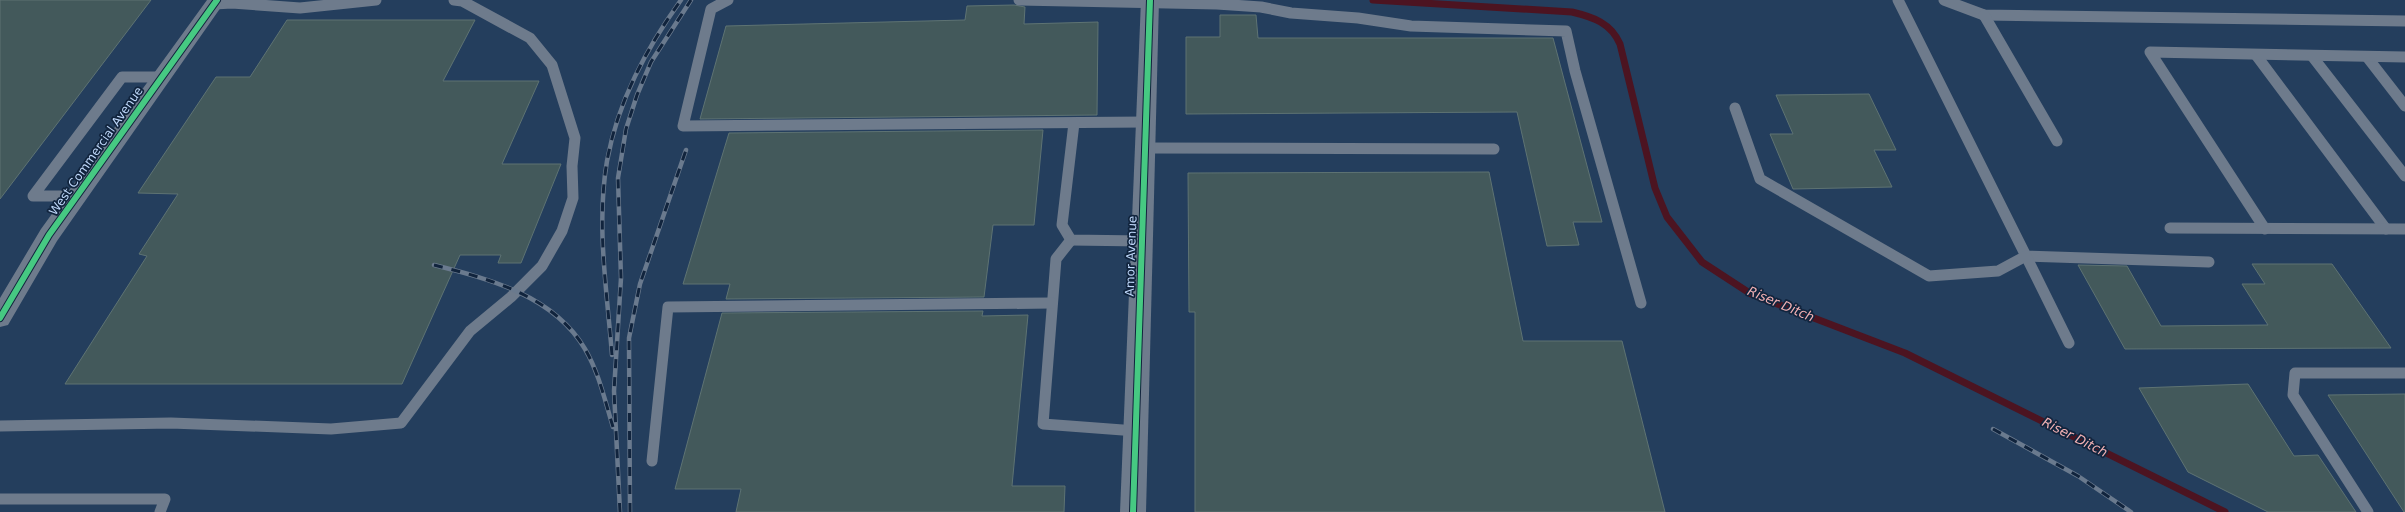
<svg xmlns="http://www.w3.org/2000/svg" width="2405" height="512" viewBox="0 0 2405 512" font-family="'DejaVu Sans',sans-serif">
	<rect width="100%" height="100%" fill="#243e5d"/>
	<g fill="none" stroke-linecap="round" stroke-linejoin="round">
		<path stroke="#4c1421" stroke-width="7" d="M1373 0 1572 12C1593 17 1611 23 1620 44L1655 188 1667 217 1702 262 1751 294 1905 353 2225 512"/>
	</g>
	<g fill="#43595b" stroke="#5e7373">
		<path d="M0 0H151L0 199Z"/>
		<path d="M1014 5 1025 7 1024 24 1098 22 1097 115 700 119 726 26 965 20 967 6Z"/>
		<path d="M1220 15H1256L1258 38H1553L1602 222H1573L1579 245 1547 246 1517 112 1186 114V37H1220Z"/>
		<path d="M287 20H475L443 81H539L502 164H561L521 263H498L501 255H460L402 384H65L147 256 139 254 178 194 138 193 216 77H250Z"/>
		<path d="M1869 94 1896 150H1874L1892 187 1793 189 1770 134H1793L1776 95Z"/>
		<path d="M1043 130 1034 225H993L984 297 726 299 730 284H683L729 133Z"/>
		<path d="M1489 172 1523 341H1622L1665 512H1195V312H1189L1188 173Z"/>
		<path d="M2252 264H2332L2391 348 2125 349 2078 265 2127 266 2161 326 2268 325 2242 284H2265Z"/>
		<path d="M983 311 982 316 1028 315 1012 486H1065L1064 512H736L741 489H675L722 313Z"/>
		<path d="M2248 384 2294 456 2318 455 2356 512H2268L2188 472 2139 388Z"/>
		<path d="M2405 394V512H2404L2328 395Z"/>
	</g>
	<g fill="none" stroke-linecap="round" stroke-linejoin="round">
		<g stroke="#6e7b8c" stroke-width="11">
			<path d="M728 0 711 9 683 126 1146 122"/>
			<path d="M1019 0 1217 4 1261 7 1291 13 1358 18 1411 26 1566 31 1575 71 1641 303"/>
			<path d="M1898 0 2026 256 2209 262"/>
			<path d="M1944 0 1984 15 2405 21"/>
			<path d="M214 4 232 3 300 8 376 0"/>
			<path d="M1984 15 2057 141"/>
			<path d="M2256 55 2386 229"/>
			<path d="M2312 56 2405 176"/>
			<path d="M2367 57 2405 106"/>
			<path d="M1735 108 1760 179 1929 276 1998 271 2026 256 2069 343"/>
			<path d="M1074 123 1062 225 1071 240 1142 241"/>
			<path d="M1145 148 1494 149"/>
			<path d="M77 196H33L122 77H162"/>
			<path d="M2170 228 2405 229"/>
			<path d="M2265 229 2150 52 2405 57"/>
			<path d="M1071 240 1056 259 1043 424 1136 431"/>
			<path d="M0 426 171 423 331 429 401 423 470 331 511 297 542 266 562 231 573 198 572 166 575 138 552 65 530 38 462 1 454 0"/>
			<path d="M652 461 668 307 1052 303"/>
			<path d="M0 499H165L160 512"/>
			<path d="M2368 512 2293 395 2295 373H2405"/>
		</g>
		<g fill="#6e7b8c" fill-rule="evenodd">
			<path d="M207 0H226L57 241 8 325 0 327V298L41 229Z"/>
			<path d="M1141 0H1159L1146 512H1120Z"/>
		</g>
		<g stroke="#6a7a8e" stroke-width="4.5">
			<g id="rail">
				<path d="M434 265C490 279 554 296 585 349 599 373 605 401 613 427"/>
				<path d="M612 355C607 291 596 225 607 161 618 101 646 49 681 0"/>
				<path d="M1993 429 2078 476 2131 512"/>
				<path d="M620 512 614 391 621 278 618 178 626 129 637 95 651 62 691 0"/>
				<path d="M630 512 629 338 640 284 686 150"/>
			</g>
		</g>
		<use href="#rail" stroke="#11243d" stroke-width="3" stroke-dasharray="9" stroke-linecap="butt"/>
		<g stroke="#11243d" stroke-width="8">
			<g id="cycleway">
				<path d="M0 318 49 235 217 0"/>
				<path d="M1133 512 1150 0"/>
			</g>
		</g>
		<use href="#cycleway" stroke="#46c982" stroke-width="6"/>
	</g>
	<g text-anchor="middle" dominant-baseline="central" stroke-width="3.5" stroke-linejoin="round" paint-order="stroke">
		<g font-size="12" fill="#bed7f9" stroke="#11243d">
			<text transform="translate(96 151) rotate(-55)">West Commercial Avenue</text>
			<text transform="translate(1131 256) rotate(-88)">Amor Avenue</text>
		</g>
		<g font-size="13" font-style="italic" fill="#f2b1b4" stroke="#11243d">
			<text transform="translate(1781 304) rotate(23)">Riser Ditch</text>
			<text transform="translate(2075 437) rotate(27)">Riser Ditch</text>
		</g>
	</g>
</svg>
